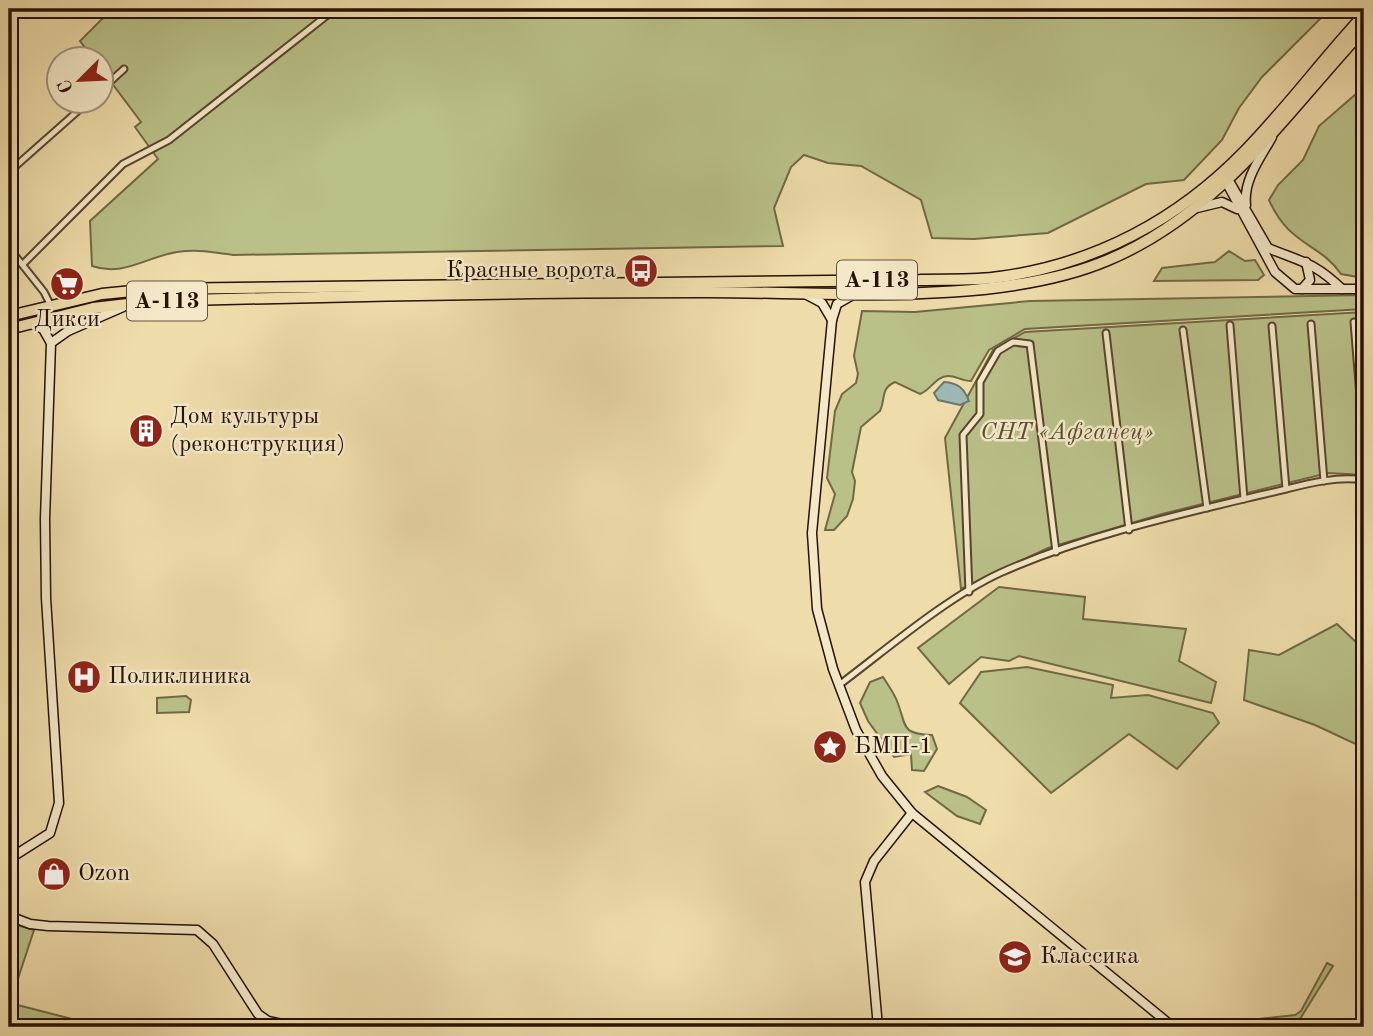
<svg xmlns="http://www.w3.org/2000/svg" width="1373" height="1036" viewBox="0 0 1373 1036" font-family="'Old Standard TT',serif">
	<rect width="100%" height="100%" fill="#eedcaa"/>
	<filter id="stains"><feTurbulence type="fractalNoise" baseFrequency=".00286" numOctaves="4"/><feColorMatrix values="0 0 0 0 .2 0 0 0 0 .09 0 0 0 0 .02 0 0 0 .5 -.17"/></filter>
	<radialGradient id="worn" r=".72"><stop offset=".6" stop-color="#630" stop-opacity="0"/><stop offset="1" stop-color="#630" stop-opacity=".3"/></radialGradient>
	<g fill="#b9c088" stroke="#706944" stroke-width="2">
		<path d="M112 9H1330L1262 77 1239 108 1222 140 1184 180 1146 184 1048 233 974 239 932 238 921 200 861 166 828 163 804 155 791 167 774 208 783 246 233 255C214 252 197 249 177 252 146 257 123 277 92 266L90 221 158 159 135 127 141 122 102 70V60L94 59 80 41Z"/>
		<path d="M1364 87V278L1341 274C1319 242 1290 247 1269 200L1278 185 1303 160 1319 126Z"/>
		<path d="M1229 251 1245 261 1255 260 1264 275 1258 280 1154 281 1162 268 1215 262Z"/>
		<path d="M1364 295V309L1025 329 989 350 971 381C962 381 956 376 948 376 936 376 931 390 920 394L895 382C880 389 886 398 880 411L861 427 852 472 855 481 853 499 847 516 834 530H825L835 494 827 478 835 411 842 394 856 383 858 374 854 356 862 311 915 312 1030 301Z"/>
		<path d="M1364 312V475L1328 473 1162 514 1048 548 961 589 945 438 993 350 1025 332Z"/>
		<path d="M999 587 1085 597 1083 619 1186 629 1179 661 1216 682 1211 703 1019 656 1009 661 981 657 949 684 918 648Z"/>
		<path d="M1337 624 1359 645 1364 642V748L1315 725 1244 700 1249 650 1279 655Z"/>
		<path d="M1027 667 1113 685 1111 698 1148 695 1213 713 1219 723 1177 769 1129 734 1051 793 960 703 981 672Z"/>
		<path d="M883 677C888 685 894 693 897 701 907 726 900 734 932 735L937 749 924 771 912 770 911 754 894 757 868 721 860 703 870 682Z"/>
		<path d="M186 696 191 700 189 712 157 713V698Z"/>
		<path d="M938 786 967 797 986 810 980 824 957 816 925 792Z"/>
		<path d="M14 924 34 930 10 1003 103 1027H9V925Z"/>
		<path d="M1327 963 1333 966 1295 1027H1226L1241 1021 1295 1015 1301 1011Z"/>
	</g>
	<path fill="#9db9b3" stroke="#6d766c" stroke-width="2" d="M944 382C958 383 964 388 969 401L960 405 938 400 934 393Z"/>
	<g fill="none" stroke-linecap="round" stroke-linejoin="round">
		<g stroke="#58442b" stroke-width="9">
			<g id="street">
				<path d="M9 11 10 9"/>
				<path d="M102 89 124 69"/>
				<path d="M9 172 88 102"/>
				<path d="M9 248 44 292 51 306"/>
				<path d="M23 264 123 164 169 140 335 9"/>
				<path d="M1354 322 1364 446"/>
				<path d="M1311 324 1324 481"/>
				<path d="M1230 325 1244 499"/>
				<path d="M1272 326 1286 489"/>
				<path d="M1183 330 1207 508"/>
				<path d="M1106 333 1129 530"/>
				<path d="M969 592 963 435 980 414V382L998 351 1013 342 1030 344 1056 552"/>
				<path d="M839 685C887 649 946 598 1000 573 1083 536 1177 515 1265 494 1297 487 1331 475 1364 480"/>
				<path d="M1153 1027 1162 1018"/>
			</g>
		</g>
		<g stroke="#261201" stroke-width="11">
			<g id="secondary">
				<path d="M1225 174 1268 248C1302 262 1314 262 1342 289"/>
				<path d="M1224 178 1275 272 1295 289H1364"/>
				<path d="M1246 205C1243 180 1261 157 1272 137"/>
				<path d="M1197 208 1222 202 1237 209"/>
				<path d="M1302 289 1310 280 1306 262"/>
				<path d="M805 294 822 303 832 320"/>
				<path d="M851 296 837 304 832 320 812 533 817 609 833 669 856 730 882 776 912 813 1173 1027"/>
				<path d="M51 343 68 331 123 307"/>
				<path d="M9 859 50 833 59 803 46 598 45 519 51 343 43 329 31 324"/>
				<path d="M9 916 30 924 48 926 197 930 213 944 258 1014 268 1021 297 1027"/>
				<path d="M878 1027 865 882 874 861 912 813"/>
			</g>
		</g>
		<g stroke="#261201" stroke-width="13">
			<g id="highway">
				<path d="M9 316 102 294 153 289 920 280C946 279 974 281 1000 277 1095 264 1178 220 1245 151 1287 108 1323 59 1364 15"/>
				<path d="M9 329 93 308 154 301C335 296 517 292 699 292 821 291 995 308 1108 260 1220 213 1285 114 1364 29"/>
			</g>
		</g>
		<use href="#street" stroke="#f4e8c8" stroke-width="5"/>
		<use href="#secondary" stroke="#f4e8c8" stroke-width="8"/>
		<use href="#highway" stroke="#eedcaa" stroke-width="10"/>
	</g>
	<defs>
		<g id="bus-disc" transform="scale(1.75)"><circle r="9.5" fill="#8f2418" stroke="#f4e8c8"/><path d="M-5-6H5V4H4V6H2V4H-2V6H-4V4H-5ZM-3.5-4V0h7V-4ZM-3.5 1.2v1.5H-2V1.2ZM2 1.2v1.5H3.5V1.2Z" fill="#fff"/></g>
		<g id="supermarket-disc" transform="scale(1.75)"><circle r="9.5" fill="#8f2418" stroke="#f4e8c8"/><path d="M-6-5.5h2.5l.6 2H6L4.5 2H-2.5L-4.4-4H-6ZM-1.5 3.2a1.3 1.3 0 1 0 .1 0ZM3 3.2a1.3 1.3 0 1 0 .1 0Z" fill="#fff"/></g>
		<g id="building-disc" transform="scale(1.75)"><circle r="9.5" fill="#8f2418" stroke="#f4e8c8"/><path d="M-4-6H4V6H1V3H-1V6H-4ZM-2.5-4.3h1.7v1.8h-1.7ZM.8-4.3h1.7v1.8H.8ZM-2.5-1h1.7V.8h-1.7ZM.8-1h1.7V.8H.8Z" fill="#fff"/></g>
		<g id="hospital-disc" transform="scale(1.75)"><circle r="9.5" fill="#8f2418" stroke="#f4e8c8"/><path d="M-5-5h3v3.5h4V-5h3V5h-3V1.5h-4V5h-3Z" fill="#fff"/></g>
		<g id="sight-disc" transform="scale(1.75)"><circle r="9.5" fill="#8f2418" stroke="#f4e8c8"/><path d="M0-6L1.8-2.2L6-1.7L2.9 1.2L3.7 5.4L0 3.3L-3.7 5.4L-2.9 1.2L-6-1.7L-1.8-2.2Z" fill="#fff"/></g>
		<g id="shop-disc" transform="scale(1.75)"><circle r="9.5" fill="#8f2418" stroke="#f4e8c8"/><path d="M-5-2.5h2.3a2.7 3.5 0 0 1 5.4 0H5L5.5 6h-11ZM-1.5-2.5h3a1.5 2.3 0 0 0-3 0Z" fill="#fff"/></g>
		<g id="school-disc" transform="scale(1.75)"><circle r="9.5" fill="#8f2418" stroke="#f4e8c8"/><path d="M0-5L7-2L0 1L-7-2ZM-4 1L0 2.5L4 1V4Q0 6-4 4Z" fill="#fff"/></g>
	</defs>
	<g fill-rule="evenodd">
		<use href="#bus-disc" x="641" y="271"/>
		<use href="#supermarket-disc" x="67" y="284"/>
		<use href="#building-disc" x="146" y="431"/>
		<use href="#hospital-disc" x="84" y="677"/>
		<use href="#sight-disc" x="830" y="747"/>
		<use href="#shop-disc" x="54" y="874"/>
		<use href="#school-disc" x="1015" y="957"/>
	</g>
	<g text-anchor="middle" dominant-baseline="central" stroke-width="5" stroke-linejoin="round" paint-order="stroke">
		<g fill="#f4e8c8" stroke="#64523d" stroke-width="2">
			<rect x="837" y="260.5" width="80" height="39" rx="5"/>
			<rect x="127" y="281.5" width="80" height="39" rx="5"/>
		</g>
		<g font-size="23" font-weight="bold" fill="#261201">
			<text x="877" y="280">А-113</text>
			<text x="167" y="301">А-113</text>
		</g>
		<g font-size="24" fill="#261201" stroke="#f4e8c8" text-anchor="start">
			<text x="616" y="271" text-anchor="end">Красные ворота</text>
			<text x="67" y="320" text-anchor="middle">Дикси</text>
			<text x="170" y="417">Дом культуры<tspan x="170" dy="28">(реконструкция)</tspan></text>
			<text x="108" y="677">Поликлиника</text>
			<text x="854" y="747">БМП-1</text>
			<text x="78" y="874">Ozon</text>
			<text x="1040" y="957">Классика</text>
		</g>
		<g font-size="24" font-style="italic" fill="#594f30" stroke="#f4e8c8">
			<text x="1067" y="433">СНТ «Афганец»</text>
		</g>
	</g>
	<rect width="1373" height="1036" fill="none" stroke="#eedcaa" stroke-width="35"/>
	<rect x="10" y="10" width="1352" height="1015" fill="none" stroke="#261201" stroke-width="3.5"/>
	<rect x="18" y="18" width="1338" height="1001" fill="none" stroke="#261201" stroke-width="2"/>
	<g transform="translate(80 80) rotate(246)"><circle r="33" fill="#f4e8c8" stroke="#a29278" stroke-width="2"/>
	<path d="M0-5L12 26L0 18L-12 26Z" fill="#8f2418"/>
	<text y="-10" font-size="19" font-weight="bold" text-anchor="middle" fill="#261201">С</text>
	</g>
	<rect width="100%" height="100%" filter="url(#stains)"/>
	<rect width="100%" height="100%" fill="url(#worn)"/>
</svg>
